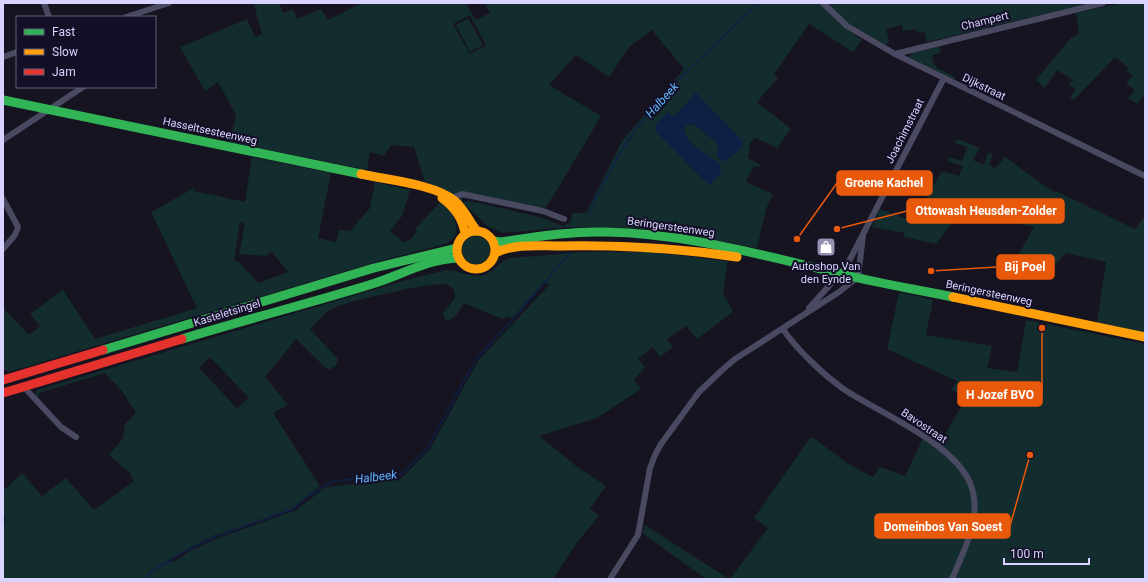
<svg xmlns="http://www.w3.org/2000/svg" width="1148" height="582" viewBox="0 0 1148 582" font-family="Roboto,sans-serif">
	<rect width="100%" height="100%" fill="#161421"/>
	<g fill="#132c2d" fill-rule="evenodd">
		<path d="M259 3H279L283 13 293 9 297 19 321 9 328 20 362 3H466L476 20 490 13 485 3H1093L927 42 925 32 917 33 916 29 903 31 902 25 886 29 889 41 885 47 858 29 854 35 862 40 853 52 809 24 774 74 778 78 757 102 791 129 777 148 756 138 750 143 748 158 763 166 753 167 746 182 773 194 766 209 757 248 669 231 628 228 570 227 502 233 486 225 462 202 444 189 425 182 414 147 391 145 384 156 370 152 367 170 230 142 236 115 218 82 205 91 180 47 247 19 255 37 262 34 254 5ZM470 15 486 45 470 54 453 24ZM652 30 684 69 622 141 586 213H573L570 223 563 226 539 217 471 201 462 202 463 195 545 208 557 190 601 116 549 85 576 55 609 77 630 46ZM696 93 718 116 732 157 721 161 716 155 719 148 714 140 693 124 685 125 684 131 688 139 707 157 711 184 710 185 687 163 669 113 674 117Z"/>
		<path d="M1122 3H1145V93L1137 104 1128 98 1135 90 1126 83 1133 76 1126 71 1129 68 1115 57 1074 100 1070 97 1076 89 1069 85 1073 80 1057 70 1045 88 1036 80 1071 38 1079 34 1076 13Z"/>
		<path d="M468 18 483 45 470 52 456 25Z"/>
		<path d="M939 46 941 52 933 55 932 60 937 68 955 77 954 80 908 57 913 53Z"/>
		<path d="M957 139 980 148 973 160 984 165 988 152 993 155 989 164 995 168 1005 157 1055 193 1056 191 1135 229 1145 216V333L1097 323 1106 262 1066 253 1044 277 1032 270 1028 274 1024 263 1017 257 1034 227 960 213 936 244 904 237V233L872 227 880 209 907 219 920 209 942 171 959 176 963 166 948 161 949 157 962 161 967 147 955 143Z"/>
		<path d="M252 157 331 173 318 238 336 242 339 230 350 231 370 208 375 182 410 190 402 216 390 231 403 242 410 240 417 231 415 229 441 201C453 213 467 234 445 244L373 263 9 372 3 369V308L29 335 40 326 30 314 63 290 95 339 197 308 151 212 194 188V191L245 202ZM240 222 245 224 239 254 266 256 272 252 288 272 258 283 239 262 234 261Z"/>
		<circle cx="476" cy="250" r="14"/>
		<path d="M586 252H651L728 261 723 293 733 312 697 339 686 326 667 339 673 347 660 357 653 347 638 359 645 367 634 380 641 389 597 418 539 436 576 466 606 486 590 508 599 516 576 544 553 579H3V523L7 520 3 516V491L22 473 42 496 66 478 94 510 134 481 130 473 109 455 123 438 125 424 136 413 122 391 105 373 39 393 38 398 42 402 40 403 34 396 37 390 406 280 447 270C460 270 471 279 484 275 495 272 498 262 510 258ZM544 283 550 284 478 361 430 449 401 479 326 487 296 510 216 539 188 552 177 560 167 563 181 552 215 535 292 509 320 486 273 413 288 405 265 377 296 339 328 370 336 366 338 359 310 329C317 323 323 314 330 310 341 302 439 280 449 285 454 288 455 293 455 298L443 313 445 319 450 320 457 314 464 303 502 319 510 316 512 318ZM210 357 249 398 237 408 199 368Z"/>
		<path d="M899 292 933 300 926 335 992 346 987 368 1017 372 1026 320 1145 344V579H730L768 528 754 518 810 438 815 439 847 463 873 477 880 467 905 476 923 438 936 447 940 443 962 405 958 393 951 390 957 381 887 349Z"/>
		<path d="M645 525 729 579H706L642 533Z"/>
	</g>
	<path fill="#0d2144" d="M696 93 743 141C742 152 731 156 723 162L716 155 719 148 714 140 693 124 685 125 684 131C693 150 705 152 720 164L721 173 710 185 655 131C655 123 662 118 668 112L674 117Z"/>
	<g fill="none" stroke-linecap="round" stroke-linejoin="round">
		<g stroke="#0d2144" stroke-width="1.5">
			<path d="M588 214C605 179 623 143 649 113 682 73 722 38 759 3"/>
			<path d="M144 579 152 571 185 551 217 536 293 509 307 497 331 482 365 477 396 476 403 473 427 449 476 359 514 318 570 253"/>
		</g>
		<g stroke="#4a4962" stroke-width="6">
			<path d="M44 3 49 17"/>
			<path d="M823 3 847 26 895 54 1145 176"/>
			<path d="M126 17 169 3"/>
			<path d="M895 54 1103 3"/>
			<path d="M3 57 17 52"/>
			<path d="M3 140 83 87"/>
			<path d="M452 198 462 194 543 211 564 219"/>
			<path d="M3 199 18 227 15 235 3 249"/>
			<path d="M809 308 846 267 944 78"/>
			<path d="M783 329C795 348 826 377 845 390 881 414 963 446 973 492 980 520 963 553 952 579"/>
			<path d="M23 386 61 427 76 437"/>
			<path d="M610 579 638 535 650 468 655 455 661 444 699 392 721 371 735 359 839 292 858 277 863 236"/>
		</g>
		<g stroke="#30b455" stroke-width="9">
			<path d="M3 100 361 174"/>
			<path d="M493 241 500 242C535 237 569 231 605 232 684 233 761 255 838 273 876 283 915 289 953 297"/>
			<path d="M182 339C244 320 307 304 369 285 400 276 426 259 459 258"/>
			<path d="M103 350 374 268 457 248"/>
		</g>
		<g stroke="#ff9f0a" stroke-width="9">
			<path d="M361 174C387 180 435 184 455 201 465 210 469 221 477 231"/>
			<path d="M442 198C454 207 463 218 465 234"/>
			<circle cx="476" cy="250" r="19"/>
			<path d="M495 253C516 243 538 246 561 246 620 245 678 248 737 257"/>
			<path d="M953 297 1145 337"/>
		</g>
		<g stroke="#e5322d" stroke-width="9">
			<path d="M3 380 103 350"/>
			<path d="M3 393 182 339"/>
		</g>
	</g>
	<defs>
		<g id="shop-square" transform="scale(1)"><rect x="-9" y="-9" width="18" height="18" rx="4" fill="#9591b1" stroke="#130f26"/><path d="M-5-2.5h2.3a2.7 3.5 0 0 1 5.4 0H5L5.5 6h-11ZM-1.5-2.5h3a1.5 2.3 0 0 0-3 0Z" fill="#fff"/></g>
	</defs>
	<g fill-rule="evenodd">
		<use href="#shop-square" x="826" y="247"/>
	</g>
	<g text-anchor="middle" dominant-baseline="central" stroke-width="4" stroke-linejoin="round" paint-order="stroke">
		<g font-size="11" fill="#d9d4ff" stroke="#130f26">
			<text transform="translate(985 21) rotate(-14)">Champert</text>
			<text transform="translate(984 87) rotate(26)">Dijkstraat</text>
			<text transform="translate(210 131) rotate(12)">Hasseltsesteenweg</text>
			<text transform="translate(905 131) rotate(-63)">Joachimstraat</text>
			<text transform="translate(671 227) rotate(8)">Beringersteenweg</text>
			<text transform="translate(989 293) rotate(12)">Beringersteenweg</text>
			<text transform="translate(227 313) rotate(-17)">Kasteletsingel</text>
			<text transform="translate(924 426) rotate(34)">Bavostraat</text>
		</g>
		<g font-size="11" fill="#d9d4ff" stroke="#130f26">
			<text x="826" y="266">Autoshop Van<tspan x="826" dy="13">den Eynde</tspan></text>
		</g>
		<g font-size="12" font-style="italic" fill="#62b6ff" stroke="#130f26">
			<text transform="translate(662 100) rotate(-48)">Halbeek</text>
			<text transform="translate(376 477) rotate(-7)">Halbeek</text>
		</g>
	</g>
	<path fill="none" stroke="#e8590c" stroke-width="1.5" d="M797 239L837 183M837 229L907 211M931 271L997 267M1042 328L1042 394M1030 455L1010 526"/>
	<g fill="#e8590c" stroke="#130f26" stroke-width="1.5">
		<circle cx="797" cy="239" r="4"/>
		<circle cx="837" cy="229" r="4"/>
		<circle cx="931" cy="271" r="4"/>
		<circle cx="1042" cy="328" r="4"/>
		<circle cx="1030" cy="455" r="4"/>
	</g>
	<g fill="#e8590c" stroke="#e8590c" stroke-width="1.5">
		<rect x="837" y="171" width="95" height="24" rx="4"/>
		<rect x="907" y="199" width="157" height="24" rx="4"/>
		<rect x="997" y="255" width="57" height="24" rx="4"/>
		<rect x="958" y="382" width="84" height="24" rx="4"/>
		<rect x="875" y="514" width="135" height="24" rx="4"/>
	</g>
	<g font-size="12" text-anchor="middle" font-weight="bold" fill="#fff">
		<text x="884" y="187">Groene Kachel</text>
		<text x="986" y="215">Ottowash Heusden-Zolder</text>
		<text x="1025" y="271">Bij Poel</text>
		<text x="1000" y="399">H Jozef BVO</text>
		<text x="943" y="531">Domeinbos Van Soest</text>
	</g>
	<rect width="1148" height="582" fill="none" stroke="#d9d4ff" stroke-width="8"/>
	<rect x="16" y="16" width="140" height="72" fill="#130f26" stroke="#625e7d"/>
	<rect x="24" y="29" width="20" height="6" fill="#30b455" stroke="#625e7d"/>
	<text x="52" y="36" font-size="12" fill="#d9d4ff">Fast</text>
	<rect x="24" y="49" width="20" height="6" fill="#ff9f0a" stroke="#625e7d"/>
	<text x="52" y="56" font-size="12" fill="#d9d4ff">Slow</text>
	<rect x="24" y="69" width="20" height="6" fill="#e5322d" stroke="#625e7d"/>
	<text x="52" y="76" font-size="12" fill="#d9d4ff">Jam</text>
	<path d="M1004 558v6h85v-6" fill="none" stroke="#d9d4ff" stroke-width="2"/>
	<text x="1010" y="558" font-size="12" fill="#d9d4ff" stroke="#130f26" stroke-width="3" paint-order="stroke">100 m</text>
</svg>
